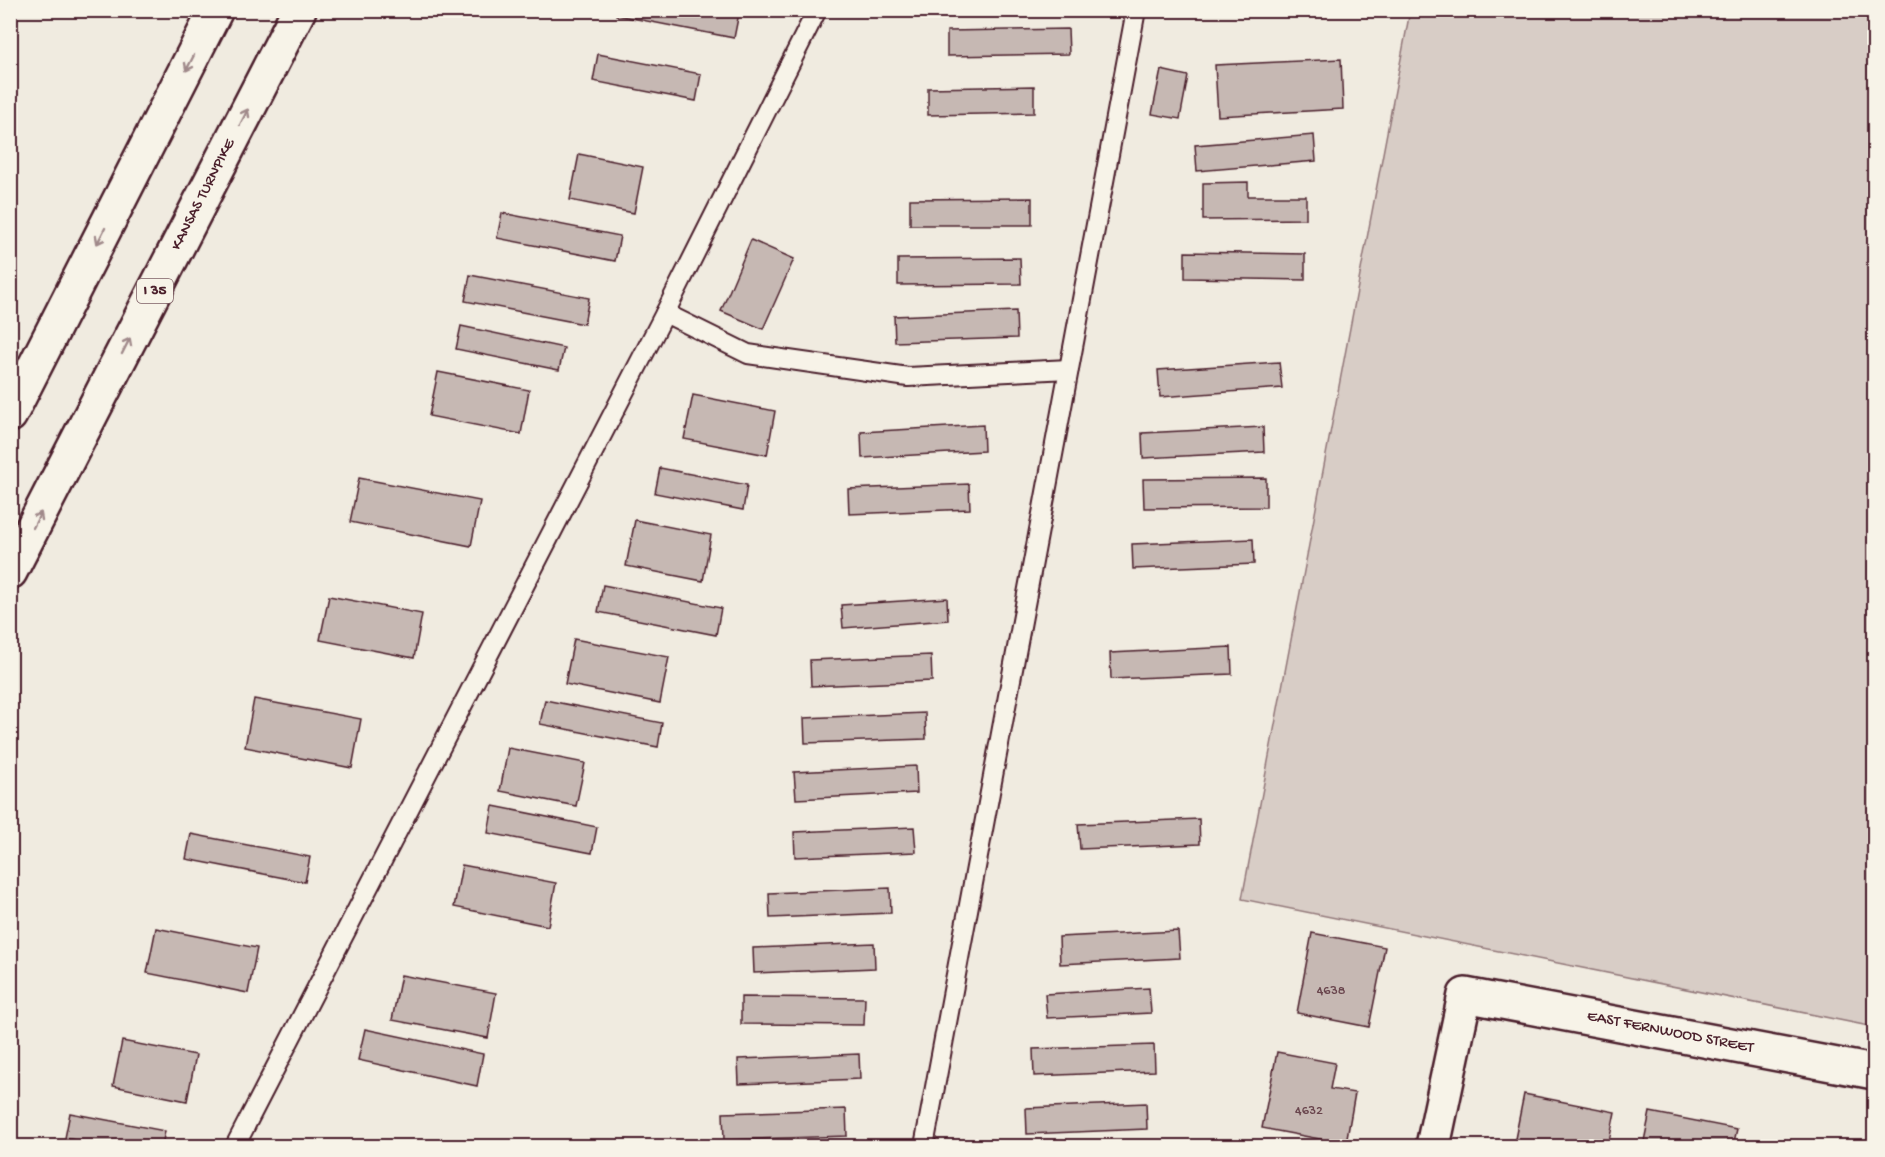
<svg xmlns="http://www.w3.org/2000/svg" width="1885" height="1157" viewBox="0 0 1885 1157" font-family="'Gochi Hand',sans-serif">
	<rect width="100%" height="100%" fill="#f0ebe0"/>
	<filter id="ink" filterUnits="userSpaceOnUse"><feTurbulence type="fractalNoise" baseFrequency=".0167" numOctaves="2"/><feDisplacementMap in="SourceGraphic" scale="12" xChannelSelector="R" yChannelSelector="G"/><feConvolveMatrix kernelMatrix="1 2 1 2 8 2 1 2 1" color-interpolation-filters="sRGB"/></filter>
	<g filter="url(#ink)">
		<path fill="#d8cdc6" stroke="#917678" stroke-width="1.5" d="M1410 11H1874V1027L1242 899Z"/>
		<g fill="#c6b8b3" stroke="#4a1f2b" stroke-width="1.5">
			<path d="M617 10H727L739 13 734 38 616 15Z"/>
			<path d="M1011 10H1055V12L1010 15Z"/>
			<path d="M1068 29 1069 54 947 56V31Z"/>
			<path d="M598 54 701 74 696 101 593 81Z"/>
			<path d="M1341 59 1343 109 1218 116 1215 65Z"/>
			<path d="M1161 70 1188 76 1180 119 1152 114Z"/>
			<path d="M1034 86V113L928 115V88Z"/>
			<path d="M1314 135 1316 161 1197 171 1195 145Z"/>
			<path d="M579 154 643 167 634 213 570 200Z"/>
			<path d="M1248 182V196H1306V219L1203 220V183Z"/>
			<path d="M1032 198V225H910V199Z"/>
			<path d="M502 213 620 236 615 261 497 238Z"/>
			<path d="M751 240 794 259 763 329 721 311Z"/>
			<path d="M1185 252 1305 254V280L1185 278Z"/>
			<path d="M1020 258 1021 284 898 285V259Z"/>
			<path d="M470 275 589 298 584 324 465 301Z"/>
			<path d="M1016 311 1017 338 895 342 894 316Z"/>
			<path d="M461 326 564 348 559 370 456 349Z"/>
			<path d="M1279 362 1282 388 1160 397 1158 370Z"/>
			<path d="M438 372 529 390 521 434 429 416Z"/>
			<path d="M693 395 775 411 767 455 684 439Z"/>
			<path d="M983 425 984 451 862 458 861 432Z"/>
			<path d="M1263 427 1264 452 1143 458 1142 433Z"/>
			<path d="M660 468 747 485 743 510 655 493Z"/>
			<path d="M359 478 480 501 471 546 350 522Z"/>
			<path d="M1266 478V507L1144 508 1143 479Z"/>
			<path d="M969 484 970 509 849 514 848 489Z"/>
			<path d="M635 520 711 535 703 581 626 566Z"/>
			<path d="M1253 539 1254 564 1133 569 1132 544Z"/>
			<path d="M603 585 721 608 716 635 598 612Z"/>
			<path d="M329 596 422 614 414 658 320 640Z"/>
			<path d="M947 598 948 620 843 628 841 605Z"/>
			<path d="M574 639 669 657 660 703 565 684Z"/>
			<path d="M1231 647 1232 674 1111 679 1110 653Z"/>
			<path d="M931 655 932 681 811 686 810 660Z"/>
			<path d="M254 699 361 719 352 768 245 747Z"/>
			<path d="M545 700 662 723 658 747 540 724Z"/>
			<path d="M925 713 926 739 805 743 804 718Z"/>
			<path d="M508 748 585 763 576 806 500 791Z"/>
			<path d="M916 766 917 793 796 799 794 772Z"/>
			<path d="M493 806 597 827 592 853 488 833Z"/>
			<path d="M1199 819 1200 844 1080 849 1078 824Z"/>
			<path d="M914 827 916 852 795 857 794 832Z"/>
			<path d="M191 834 310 857 305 882 186 859Z"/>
			<path d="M462 865 556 883 548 926 454 907Z"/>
			<path d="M890 888 891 913 770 918 769 893Z"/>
			<path d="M156 928 257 948 248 993 147 973Z"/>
			<path d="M1178 931 1180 958 1060 964 1059 937Z"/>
			<path d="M1312 933 1385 947 1369 1027 1297 1013Z"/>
			<path d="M874 943 875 968 754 973 753 948Z"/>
			<path d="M401 975 496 993 488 1038 392 1020Z"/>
			<path d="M1149 988 1151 1013 1047 1018 1045 994Z"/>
			<path d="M741 997 865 998 864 1025 741 1024Z"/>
			<path d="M365 1029 483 1054 477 1086 358 1060Z"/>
			<path d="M122 1041 196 1055 187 1101 113 1086Z"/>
			<path d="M1154 1045 1155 1071 1034 1076 1033 1049Z"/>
			<path d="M1277 1052 1335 1063 1330 1089 1355 1093 1346 1144 1262 1128Z"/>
			<path d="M859 1054 860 1079 739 1084 738 1059Z"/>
			<path d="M1524 1094 1615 1112 1608 1146H1527L1514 1144Z"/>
			<path d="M1146 1103 1147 1129 1027 1134 1026 1108Z"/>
			<path d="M846 1109 847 1136 724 1140 723 1113Z"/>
			<path d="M1650 1112 1737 1129 1733 1146H1643Z"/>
			<path d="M70 1113 165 1131 162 1146H106L65 1138Z"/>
		</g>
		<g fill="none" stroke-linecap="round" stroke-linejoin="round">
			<g stroke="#4a1f2b" stroke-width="22">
				<g id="service">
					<path d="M665 313 748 354 908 377 1069 369"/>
					<path d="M235 1146 665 313 817 10"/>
					<path d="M924 1146 1136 10"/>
				</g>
			</g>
			<g stroke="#4a1f2b" stroke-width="38">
				<path id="minor" d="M1433 1146 1465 995 1874 1072"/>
			</g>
			<g stroke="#4a1f2b" stroke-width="38">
				<g id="motorway">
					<path d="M10 415 216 10"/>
					<path d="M10 572 299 10"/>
				</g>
			</g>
			<use href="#service" stroke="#f7f3e8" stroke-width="18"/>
			<use href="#minor" stroke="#f7f3e8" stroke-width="33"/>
			<use href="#motorway" stroke="#f7f3e8" stroke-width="33"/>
		</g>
		<defs><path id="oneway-shaft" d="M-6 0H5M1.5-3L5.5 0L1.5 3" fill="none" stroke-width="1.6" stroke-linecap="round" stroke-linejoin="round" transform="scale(1.5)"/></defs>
		<g stroke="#a0898a">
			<use href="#oneway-shaft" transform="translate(190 63) rotate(117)"/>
			<use href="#oneway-shaft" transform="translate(244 117) rotate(-63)"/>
			<use href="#oneway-shaft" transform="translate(101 236) rotate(117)"/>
			<use href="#oneway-shaft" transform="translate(126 346) rotate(-63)"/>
			<use href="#oneway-shaft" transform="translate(37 520) rotate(-63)"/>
		</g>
	</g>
	<g text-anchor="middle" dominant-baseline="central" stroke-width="4.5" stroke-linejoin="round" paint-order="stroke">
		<g font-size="14" fill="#69454d">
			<text x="1331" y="991">4638</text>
			<text x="1309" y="1111">4632</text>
		</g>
		<rect fill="#f7f3e8" stroke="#7e5f64" stroke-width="1.5" x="137" y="279" width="36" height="24" rx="4.5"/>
		<g font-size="15" font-weight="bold" fill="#4a1f2b">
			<text x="155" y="291">I 35</text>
		</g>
		<g font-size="16" fill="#4a1f2b" stroke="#f7f3e8">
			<text transform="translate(204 195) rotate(-63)">KANSAS TURNPIKE</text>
			<text transform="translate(1670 1033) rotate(11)">EAST FERNWOOD STREET</text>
		</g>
	</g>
	<rect width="1885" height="1157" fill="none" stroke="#f7f3e8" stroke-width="36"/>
	<rect x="18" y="18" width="1849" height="1121" fill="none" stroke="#4a1f2b" stroke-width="2" filter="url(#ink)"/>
</svg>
